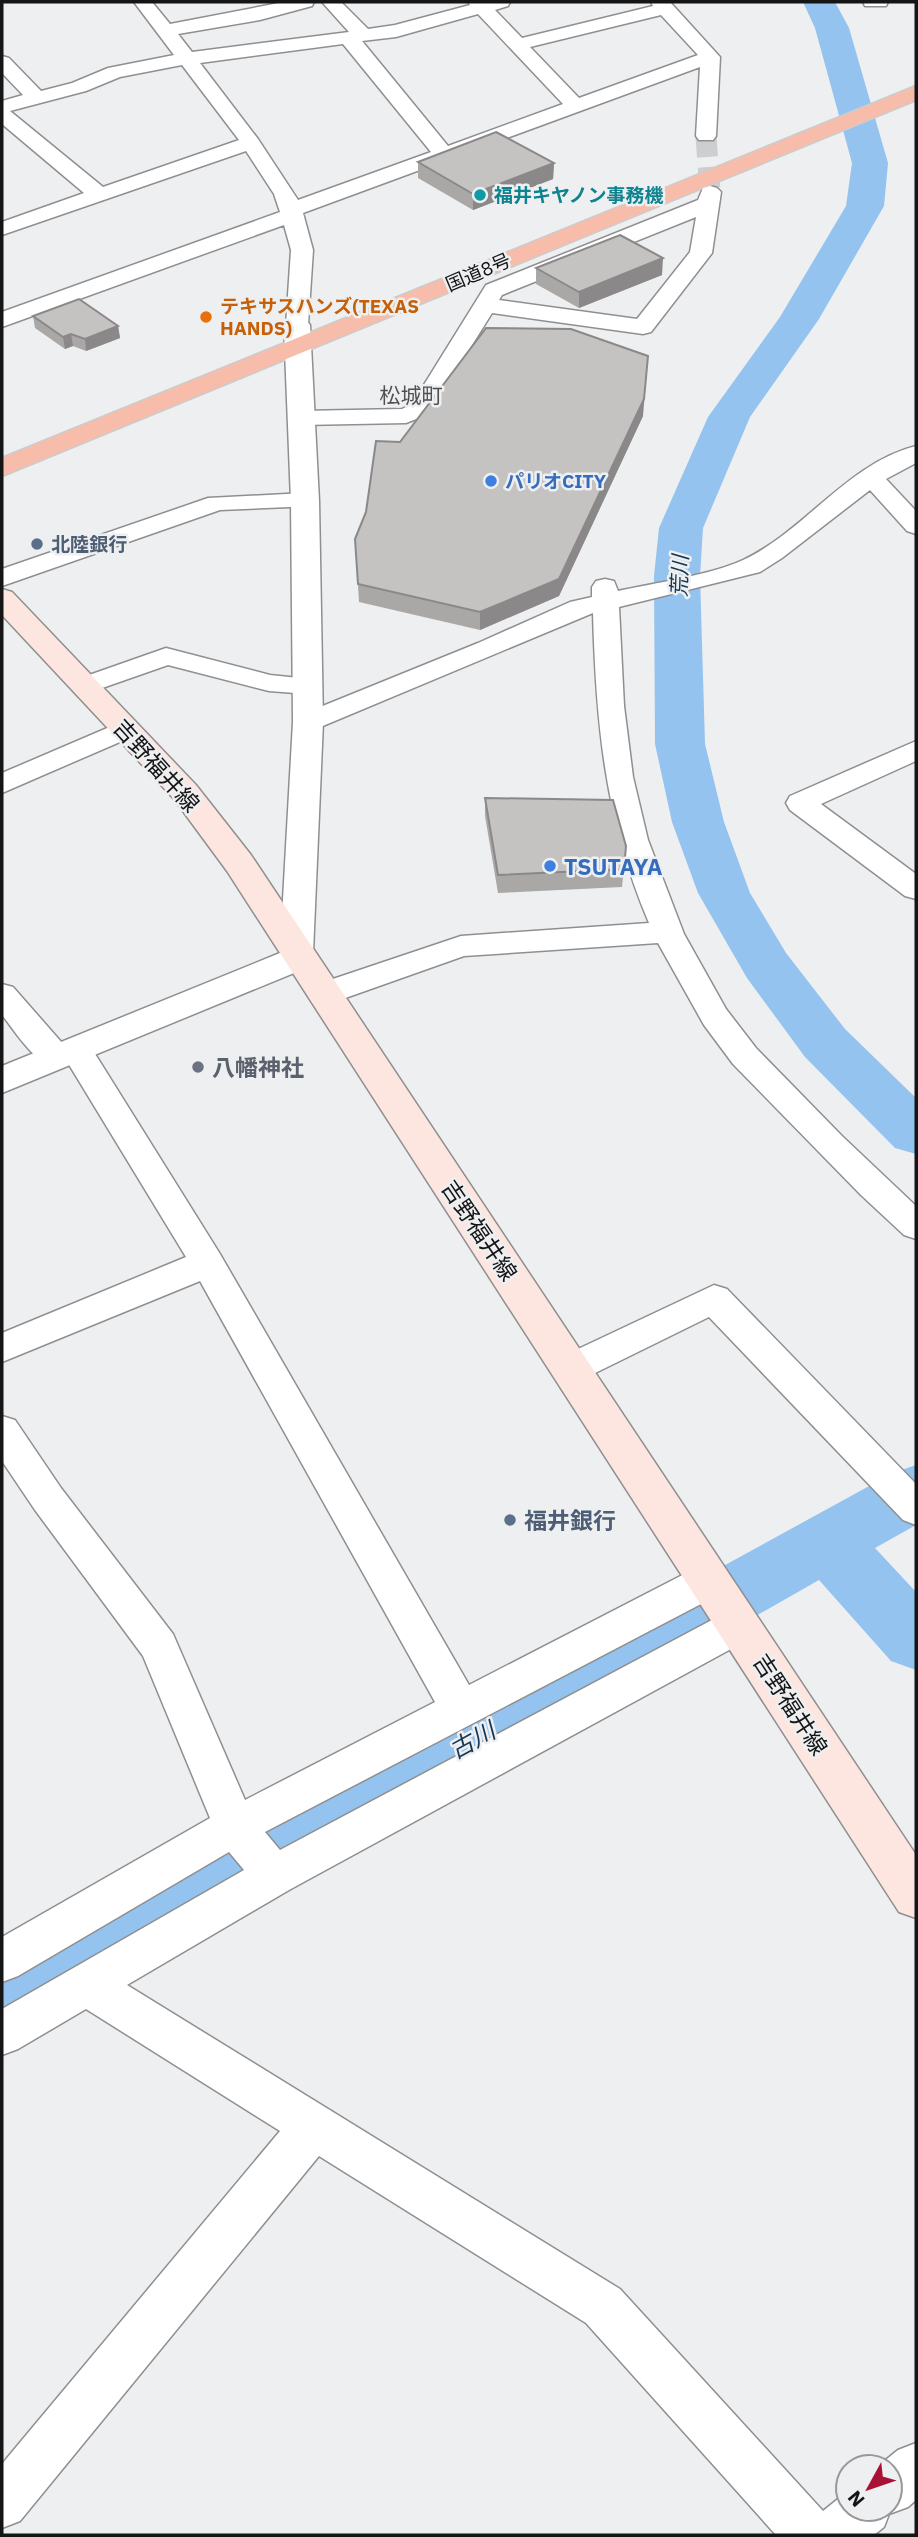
<svg xmlns="http://www.w3.org/2000/svg" width="918" height="2537" viewBox="0 0 918 2537" font-family="'IBM Plex Sans','Noto Sans JP',sans-serif">
	<rect width="100%" height="100%" fill="#eeeff1"/>
	<g fill="none" stroke-linecap="round" stroke-linejoin="round">
		<g fill="#93c3ee" fill-rule="evenodd">
			<path d="M803 2H835L849 28 888 163 884 206 819 319 750 417 703 528 700 576 705 744 724 822 750 893 786 953 845 1029 916 1098V1154L895 1148 805 1057 747 978 698 893 672 822 655 744 654 576 659 528 708 417 780 317 846 206 852 163 815 28Z"/>
			<path d="M916 1465V1525L875 1548 916 1592V1670L891 1661 819 1580 30 2030 2 2041V1961L893 1473Z"/>
		</g>
		<path stroke="#cdced0" stroke-width="21" stroke-dasharray="21 10" stroke-linecap="butt" d="M706 136 710 192"/>
		<g stroke="#8f8f91" stroke-width="3">
			<g id="minor">
				<path d="M134 2H152L170 24 284 2H314L312 6 260 20 178 34 192 52 349 32 322 2H341L368 29 395 25 470 5 468 2H510L508 6 495 10 522 38 653 6 651 2H670L720 57 716 136 713 140H699L696 136 700 67 303 213 313 250 308 325 305 330H289L286 325 291 250 284 225 2 327V312L280 212 274 194 246 151 2 235V222L84 193 2 124V101L23 95 2 73V56L9 58 41 91 72 83 108 68 174 55ZM478 14 563 104 448 146 362 41 396 37ZM661 15 698 55 579 98 530 47ZM343 44 431 152 298 200 258 139 200 63ZM182 65 239 140 103 187 10 111 86 91 120 77Z"/>
				<path d="M863 2H888L886 6H865Z"/>
				<path d="M710 186 717 188 721 192 712 253 651 332 643 334 492 313 429 414 406 423 301 425 293 423 289 418 293 413 301 411 402 409 412 404 486 285 698 200 703 188ZM696 217 690 252 637 319 499 300 502 295Z"/>
				<path d="M916 446V463L886 479 916 511V534L907 531 870 490 782 558 760 572 619 607 624 706 633 777 648 840 684 934 726 1009 756 1048 842 1136 916 1206V1239L904 1235 861 1195 733 1064 704 1025 658 943 464 956 334 1002 323 1005 312 1002 307 994 312 986 461 936 649 923C605 820 596 723 593 613L318 728 308 731 298 728 294 722 298 716 478 643 570 602 592 597V587L596 581 605 579 614 581 618 591C654 583 711 575 743 560 805 531 848 463 916 446Z"/>
				<path d="M305 493 314 496 318 501 314 506 220 510 2 586V569L208 498Z"/>
				<path d="M166 648 270 675 318 680 322 686 318 692 308 694 269 691 168 665 85 694 75 692 71 686 75 680Z"/>
				<path d="M126 720 136 723 140 729 136 735 2 793V773Z"/>
				<path d="M916 741V761L821 804 916 874V899L905 896 790 810 786 803 790 796Z"/>
				<path d="M2 984 13 987 63 1044 76 1038 87 1041 220 1254 469 1685 696 1568 710 1563 724 1568 730 1580 724 1592 265 1832 280 1850 725 1613 739 1608 753 1613 759 1625 753 1637 289 1890 127 1985 620 2289 823 2511 848 2491V2509H890V2467H877L898 2450 916 2443V2500L908 2507 889 2514 884 2527 874 2535H776L586 2323 319 2156 20 2521 2 2528V2464L280 2131 86 2009 18 2049 2 2055V2009L244 1870 229 1852 18 1976 2 1982V1937L210 1818 143 1656 35 1510 2 1461V1416L15 1420 61 1488 173 1634 245 1800 435 1702 200 1281 2 1362V1333L186 1257 68 1063C43 1079 17 1033 2 1015Z"/>
				<path d="M714 1285 727 1289 916 1484V1525L903 1520 709 1317 585 1378 572 1382 559 1378 554 1368 559 1358Z"/>
			</g>
		</g>
		<g stroke="#8f8f91" stroke-width="3">
			<path id="tertiary" d="M297 317 306 320 310 325 319 501 323 722 313 953 316 958 311 966 2 1093V1066L280 953 293 722 291 501 284 325 288 320Z"/>
		</g>
		<g stroke="#8f8f91" stroke-width="3">
			<path id="secondary" d="M2 589 12 592 196 785 251 855 916 1855V1918L899 1912 227 871 174 799 2 615Z"/>
		</g>
		<g stroke="#ccc" stroke-width="3">
			<path id="trunk" d="M916 86V100L2 476V458Z"/>
		</g>
		<use href="#minor" fill="#fff" fill-rule="evenodd"/>
		<use href="#tertiary" fill="#fff" fill-rule="evenodd"/>
		<use href="#secondary" fill="#fde6df" fill-rule="evenodd"/>
		<use href="#trunk" fill="#f8bcaa" fill-rule="evenodd"/>
	</g>
	<g fill="#a9a8a7">
		<path d="M418 162 554 163 553 179 473 210 418 178Z"/>
		<path d="M536 268 662 275 579 308 536 284Z"/>
		<path d="M33 316 118 326 120 338 86 351 73 346 65 349 35 328Z"/>
		<path d="M643 416 559 596 480 630 359 602 355 539 400 442Z"/>
		<path d="M485 798 626 846 622 887 498 893 485 816Z"/>
	</g>
	<g fill="#8a8888">
		<path d="M554 163 553 179 473 210V194Z"/>
		<path d="M663 258 662 275 579 308V292Z"/>
		<path d="M118 326 120 338 86 351 85 339Z"/>
		<path d="M71 334 73 346 65 349 63 337Z"/>
		<path d="M648 356 643 416 559 596 480 630V612Z"/>
	</g>
	<g fill="#c5c3c2" stroke="#8a8888" stroke-width="2">
		<path d="M496 132 554 163 473 194 418 162Z"/>
		<path d="M620 235 663 258 579 292 536 268Z"/>
		<path d="M79 299 118 326 85 339 71 334 63 337 33 316Z"/>
		<path d="M486 328 571 329 648 356 644 399 559 579 480 612 358 584 355 539 366 512 376 441 400 442Z"/>
		<path d="M485 798 613 800 626 846 624 869 498 875Z"/>
	</g>
	<circle fill="#0f9aa8" stroke="#eeeff1" stroke-width="2.5" cx="480" cy="195" r="7"/>
	<circle fill="#e8710a" stroke="#eeeff1" stroke-width="2.5" cx="206" cy="317" r="7"/>
	<g fill="#3f7fe0" stroke="#eeeff1" stroke-width="2.5">
		<circle cx="491" cy="481" r="7"/>
		<circle cx="550" cy="866" r="7"/>
	</g>
	<g fill="#5c6f8a" stroke="#eeeff1" stroke-width="2.5">
		<circle cx="37" cy="544" r="7"/>
		<circle cx="510" cy="1520" r="7"/>
	</g>
	<circle fill="#6b7280" stroke="#eeeff1" stroke-width="2.5" cx="198" cy="1067" r="7"/>
	<g text-anchor="middle" dominant-baseline="central" stroke-width="5" stroke-linejoin="round" paint-order="stroke">
		<g font-size="19" font-weight="bold" fill="#0d838f" stroke="#eeeff1" text-anchor="start">
			<text x="494" y="195">福井キヤノン事務機</text>
		</g>
		<g font-size="19" fill="#151516" stroke="#eeeff1">
			<text transform="translate(478 272) rotate(-23)">国道8号</text>
		</g>
		<g font-size="19" font-weight="bold" fill="#c56008" stroke="#eeeff1" text-anchor="start">
			<text x="220" y="306">テキサスハンズ(TEXAS<tspan x="220" dy="22">HANDS)</tspan></text>
		</g>
		<g font-size="19" font-weight="bold" fill="#366cbe" stroke="#eeeff1" text-anchor="start">
			<text x="505" y="481">パリオCITY</text>
		</g>
		<g font-size="19" font-weight="bold" fill="#4e5e75" stroke="#eeeff1" text-anchor="start">
			<text x="51" y="544">北陸銀行</text>
		</g>
		<g font-size="21" fill="#505052" stroke="#eeeff1">
			<text x="411" y="395">松城町</text>
		</g>
		<g font-size="21" font-style="italic" fill="#143855" stroke="#eeeff1">
			<text transform="translate(679 576) rotate(-88)">荒川</text>
		</g>
		<g font-size="23" fill="#151516" stroke="#eeeff1">
			<text transform="translate(157 765) rotate(48)">吉野福井線</text>
			<text transform="translate(480 1230) rotate(56)">吉野福井線</text>
			<text transform="translate(791 1704) rotate(57)">吉野福井線</text>
		</g>
		<g font-size="23" font-weight="bold" fill="#366cbe" stroke="#eeeff1" text-anchor="start">
			<text x="564" y="866">TSUTAYA</text>
		</g>
		<g font-size="23" font-weight="bold" fill="#5b616d" stroke="#eeeff1" text-anchor="start">
			<text x="212" y="1067">八幡神社</text>
		</g>
		<g font-size="23" font-weight="bold" fill="#4e5e75" stroke="#eeeff1" text-anchor="start">
			<text x="524" y="1520">福井銀行</text>
		</g>
		<g font-size="24" font-style="italic" fill="#143855" stroke="#eeeff1">
			<text transform="translate(472 1740) rotate(-29)">古川</text>
		</g>
	</g>
	<rect width="918" height="2537" fill="none" stroke="#151516" stroke-width="7"/>
	<g transform="translate(869 2488) rotate(230)"><circle r="33" fill="#eeeff1" stroke="#979899" stroke-width="2"/>
	<path d="M0-5L12 26L0 18L-12 26Z" fill="#a91234"/>
	<text y="-10" font-size="19" font-weight="bold" text-anchor="middle" fill="#151516">N</text>
	</g>
</svg>
